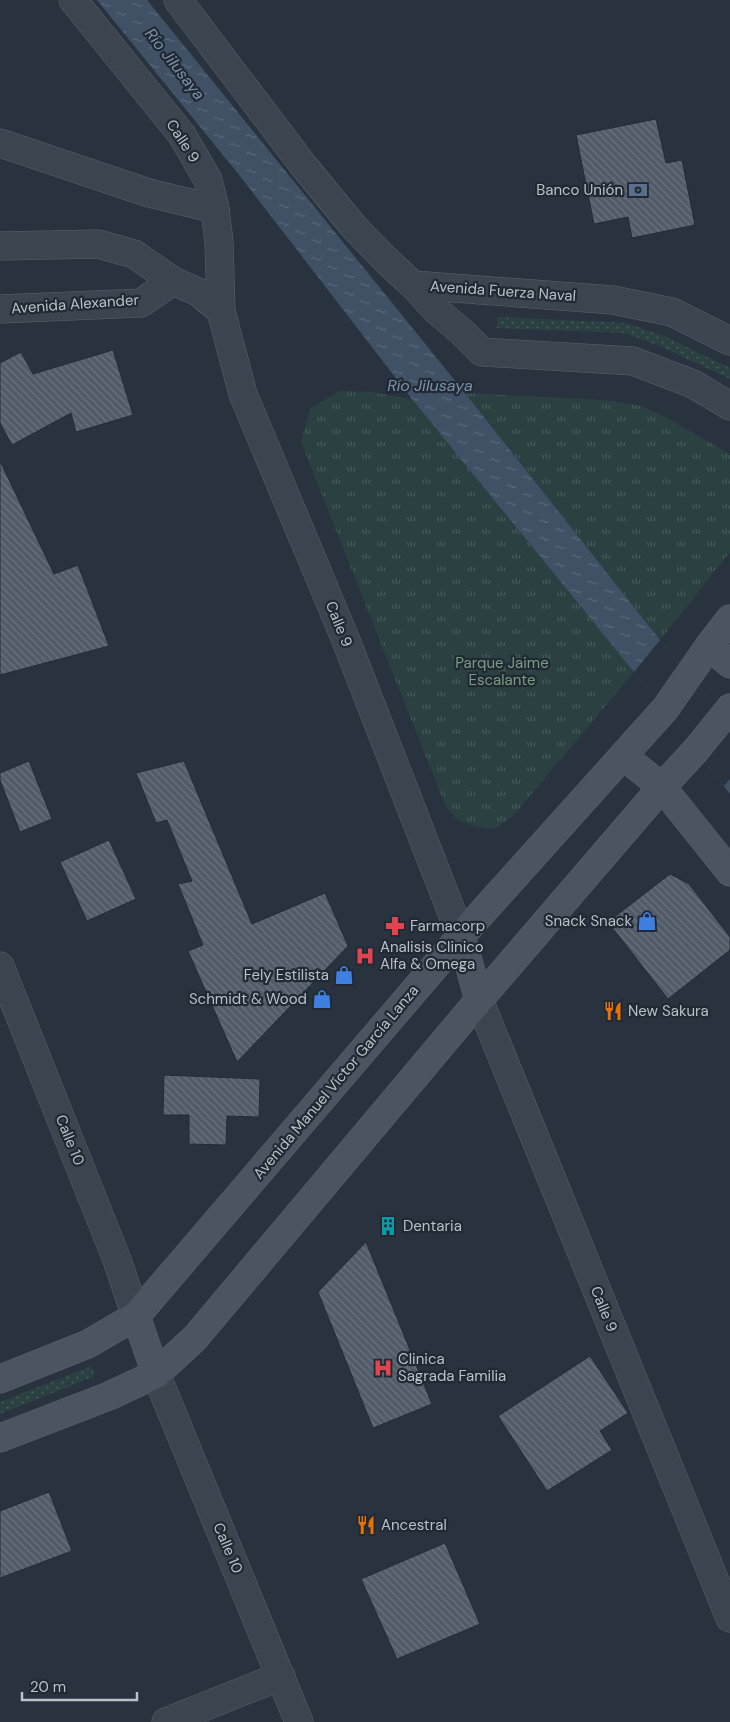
<svg xmlns="http://www.w3.org/2000/svg" width="730" height="1722" viewBox="0 0 730 1722" font-family="'DM Sans',sans-serif">
	<defs>
		<pattern id="grass-dots" width="8" height="8" patternUnits="userSpaceOnUse" patternTransform="scale(1.25)"><rect width="8" height="8" fill="#2b4041"/><path d="M2 2h.1M6 6h.1" fill="none" stroke="#485a5b" stroke-width="1.8" stroke-linecap="round"/></pattern>
		<pattern id="park-tufts" width="24" height="20" patternUnits="userSpaceOnUse" patternTransform="scale(1.25)"><rect width="24" height="20" fill="#2b4041"/><path d="M3 7l-1-3M5 7V3M7 7l1-3M15 17l-1-3M17 17v-4M19 17l1-3" fill="none" stroke="#485a5b"/></pattern>
		<pattern id="water-ripples" width="26" height="14" patternUnits="userSpaceOnUse" patternTransform="scale(1.25)"><rect width="26" height="14" fill="#405166"/><path d="M2 4q2-2 4 0t4 0M15 11q2-2 4 0t4 0" fill="none" stroke="#5a687b"/></pattern>
		<pattern id="building-back-hatch" width="6" height="6" patternUnits="userSpaceOnUse" patternTransform="scale(1.25)"><rect width="6" height="6" fill="#525c69"/><path d="M-1 5l2 2M0 0l6 6M5-1l2 2" fill="none" stroke="#69727d"/></pattern>
	</defs>
	<rect width="100%" height="100%" fill="#28333f"/>
	<g fill="url(#grass-dots)">
		<path d="M498 317 626 323 664 336 730 368V379L660 346 624 333 497 328Z"/>
		<path d="M89 1367 94 1370 93 1377 0 1414V1402Z"/>
	</g>
	<g fill="url(#park-tufts)">
		<path d="M339 391 370 392 412 399 634 672 512 817 495 829 478 827 459 821 446 807 301 442 310 409Z"/>
		<path d="M465 393 586 399 614 401 642 406 669 419 728 453 730 456V552L660 640Z"/>
	</g>
	<path fill="url(#water-ripples)" d="M97 0H147L465 393 660 640 730 725V794L664 709 412 399 240 176Z"/>
	<path fill="#28333f" d="M660 640 730 725V779L724 786 634 672Z"/>
	<g fill="url(#building-back-hatch)" stroke="#232c36">
		<path d="M656 119 666 163 682 160 695 225 632 238 628 217 594 224 576 135Z"/>
		<path d="M113 350 133 415 76 432 71 413 12 445 0 423V363L21 352 33 374Z"/>
		<path d="M0 461 54 574 78 565 109 646 0 675Z"/>
		<path d="M29 761 52 819 20 832 0 780V773Z"/>
		<path d="M184 761 252 924 325 893 348 946 237 1062 188 951 203 945 178 884 192 881 167 820 156 823 136 773Z"/>
		<path d="M109 840 136 899 87 921 60 862Z"/>
		<path d="M670 874 689 884 730 937V950L668 999 608 922Z"/>
		<path d="M164 1075 260 1079 259 1117 227 1116 226 1145 189 1144V1115H163Z"/>
		<path d="M366 1242 432 1404 373 1428 318 1292Z"/>
		<path d="M590 1356 628 1413 600 1431 612 1450 547 1491 498 1416Z"/>
		<path d="M49 1492 72 1551 0 1578V1511Z"/>
		<path d="M445 1543 480 1624 397 1659 361 1579Z"/>
	</g>
	<g fill="none" stroke-linecap="round" stroke-linejoin="round">
		<g stroke="#5a636c" stroke-width="29">
			<g id="street">
				<path d="M73 0 182 135 208 180 215 209 219 242 221 311"/>
				<path d="M178 0 303 165 353 226 385 259 413 285 437 311 462 332 482 352 633 361 693 384 730 406"/>
				<path d="M0 143 149 193 215 209"/>
				<path d="M0 246 98 244 134 254 173 281 198 292 221 311 243 394 345 638 461 936"/>
				<path d="M413 285 613 300 672 312 730 341"/>
				<path d="M0 309 141 303 173 281"/>
				<path d="M0 966 117 1260 136 1316"/>
				<path d="M479 1000 730 1618"/>
				<path d="M156 1374 299 1722"/>
				<path d="M166 1722 281 1676"/>
			</g>
		</g>
		<g stroke="#5a636c" stroke-width="29">
			<g id="secondary">
				<path d="M709 646 730 664"/>
				<path d="M623 756 662 787 730 872"/>
				<path d="M461 936 479 1000"/>
				<path d="M136 1316 156 1374"/>
				<path d="M0 1379 88 1344 136 1316 461 936 665 709 709 646 730 619"/>
				<path d="M0 1438 109 1396 156 1374 195 1338 479 1000 662 787 696 750 730 708"/>
			</g>
		</g>
		<use href="#street" stroke="#3c454f" stroke-width="28"/>
		<use href="#secondary" stroke="#4b5461" stroke-width="28"/>
	</g>
	<defs>
		<g id="bank-bare" transform="scale(1.5)"><path d="M-6-4H6V4H-6ZM0-2.3a2.3 2.3 0 1 0 0 4.6a2.3 2.3 0 1 0 0-4.6Z" fill="#5c6f8a" stroke="#212a34" stroke-width="2.5" paint-order="stroke"/></g>
		<g id="shop-bare" transform="scale(1.5)"><path d="M-5-2.5h2.3a2.7 3.5 0 0 1 5.4 0H5L5.5 6h-11ZM-1.5-2.5h3a1.5 2.3 0 0 0-3 0Z" fill="#3f7fe0" stroke="#212a34" stroke-width="2.5" paint-order="stroke"/></g>
		<g id="pharmacy-bare" transform="scale(1.5)"><path d="M-2-6h4v4h4v4h-4v4h-4v-4h-4v-4h4Z" fill="#e0444e" stroke="#212a34" stroke-width="2.5" paint-order="stroke"/></g>
		<g id="hospital-bare" transform="scale(1.5)"><path d="M-5-5h3v3.5h4V-5h3V5h-3V1.5h-4V5h-3Z" fill="#e0444e" stroke="#212a34" stroke-width="2.5" paint-order="stroke"/></g>
		<g id="restaurant-bare" transform="scale(1.5)"><path d="M-5-6h1v4h1v-4h1v4h1v-4h1v5L-1.5 .5V6h-2V.5L-5-1ZM5-6V6H3V1.5H1.5Q1.5-4 5-6Z" fill="#e8710a" stroke="#212a34" stroke-width="2.5" paint-order="stroke"/></g>
		<g id="building-bare" transform="scale(1.5)"><path d="M-4-6H4V6H1V3H-1V6H-4ZM-2.5-4.3h1.7v1.8h-1.7ZM.8-4.3h1.7v1.8H.8ZM-2.5-1h1.7V.8h-1.7ZM.8-1h1.7V.8H.8Z" fill="#0f9aa8" stroke="#212a34" stroke-width="2.5" paint-order="stroke"/></g>
	</defs>
	<g fill-rule="evenodd">
		<use href="#bank-bare" x="638" y="190"/>
		<use href="#shop-bare" x="647" y="921"/>
		<use href="#pharmacy-bare" x="395" y="926"/>
		<use href="#hospital-bare" x="365" y="956"/>
		<use href="#shop-bare" x="344" y="975"/>
		<use href="#shop-bare" x="322" y="999"/>
		<use href="#restaurant-bare" x="613" y="1011"/>
		<use href="#building-bare" x="388" y="1226"/>
		<use href="#hospital-bare" x="383" y="1368"/>
		<use href="#restaurant-bare" x="366" y="1525"/>
	</g>
	<g text-anchor="middle" dominant-baseline="central" stroke-width="4.5" stroke-linejoin="round" paint-order="stroke">
		<g font-size="15" fill="#b9c0c9" stroke="#212a34">
			<text transform="translate(183 141) rotate(57)">Calle 9</text>
			<text transform="translate(503 291) rotate(4)">Avenida Fuerza Naval</text>
			<text transform="translate(75 304) rotate(-4)">Avenida Alexander</text>
			<text transform="translate(339 624) rotate(68)">Calle 9</text>
			<text transform="translate(336 1082) rotate(-50)">Avenida Manuel Víctor García Lanza</text>
			<text transform="translate(70 1140) rotate(68)">Calle 10</text>
			<text transform="translate(604 1309) rotate(68)">Calle 9</text>
			<text transform="translate(228 1548) rotate(67)">Calle 10</text>
		</g>
		<g font-size="15" fill="#b9c0c9" stroke="#212a34" text-anchor="start">
			<text x="623" y="190" text-anchor="end">Banco Unión</text>
			<text x="632" y="921" text-anchor="end">Snack Snack</text>
			<text x="410" y="926">Farmacorp</text>
			<text x="380" y="947">Analisis Clinico<tspan x="380" dy="17">Alfa &amp; Omega</tspan></text>
			<text x="329" y="975" text-anchor="end">Fely Estilista</text>
			<text x="307" y="999" text-anchor="end">Schmidt &amp; Wood</text>
			<text x="628" y="1011">New Sakura</text>
			<text x="403" y="1226">Dentaria</text>
			<text x="398" y="1359">Clinica<tspan x="398" dy="17">Sagrada Familia</tspan></text>
			<text x="381" y="1525">Ancestral</text>
		</g>
		<g font-size="15" fill="#799d80" stroke="#212a34">
			<text x="502" y="663">Parque Jaime<tspan x="502" dy="17">Escalante</tspan></text>
		</g>
		<g font-size="16" font-style="italic" fill="#7c92aa" stroke="#212a34">
			<text transform="translate(175 64) rotate(52)">Río Jilusaya</text>
			<text x="430" y="385">Río Jilusaya</text>
		</g>
	</g>
	<path d="M22 1692v8h115v-8" fill="none" stroke="#b9c0c9" stroke-width="2.5"/>
	<text x="30" y="1692" font-size="15" fill="#b9c0c9" stroke="#212a34" stroke-width="4" paint-order="stroke">20 m</text>
</svg>
